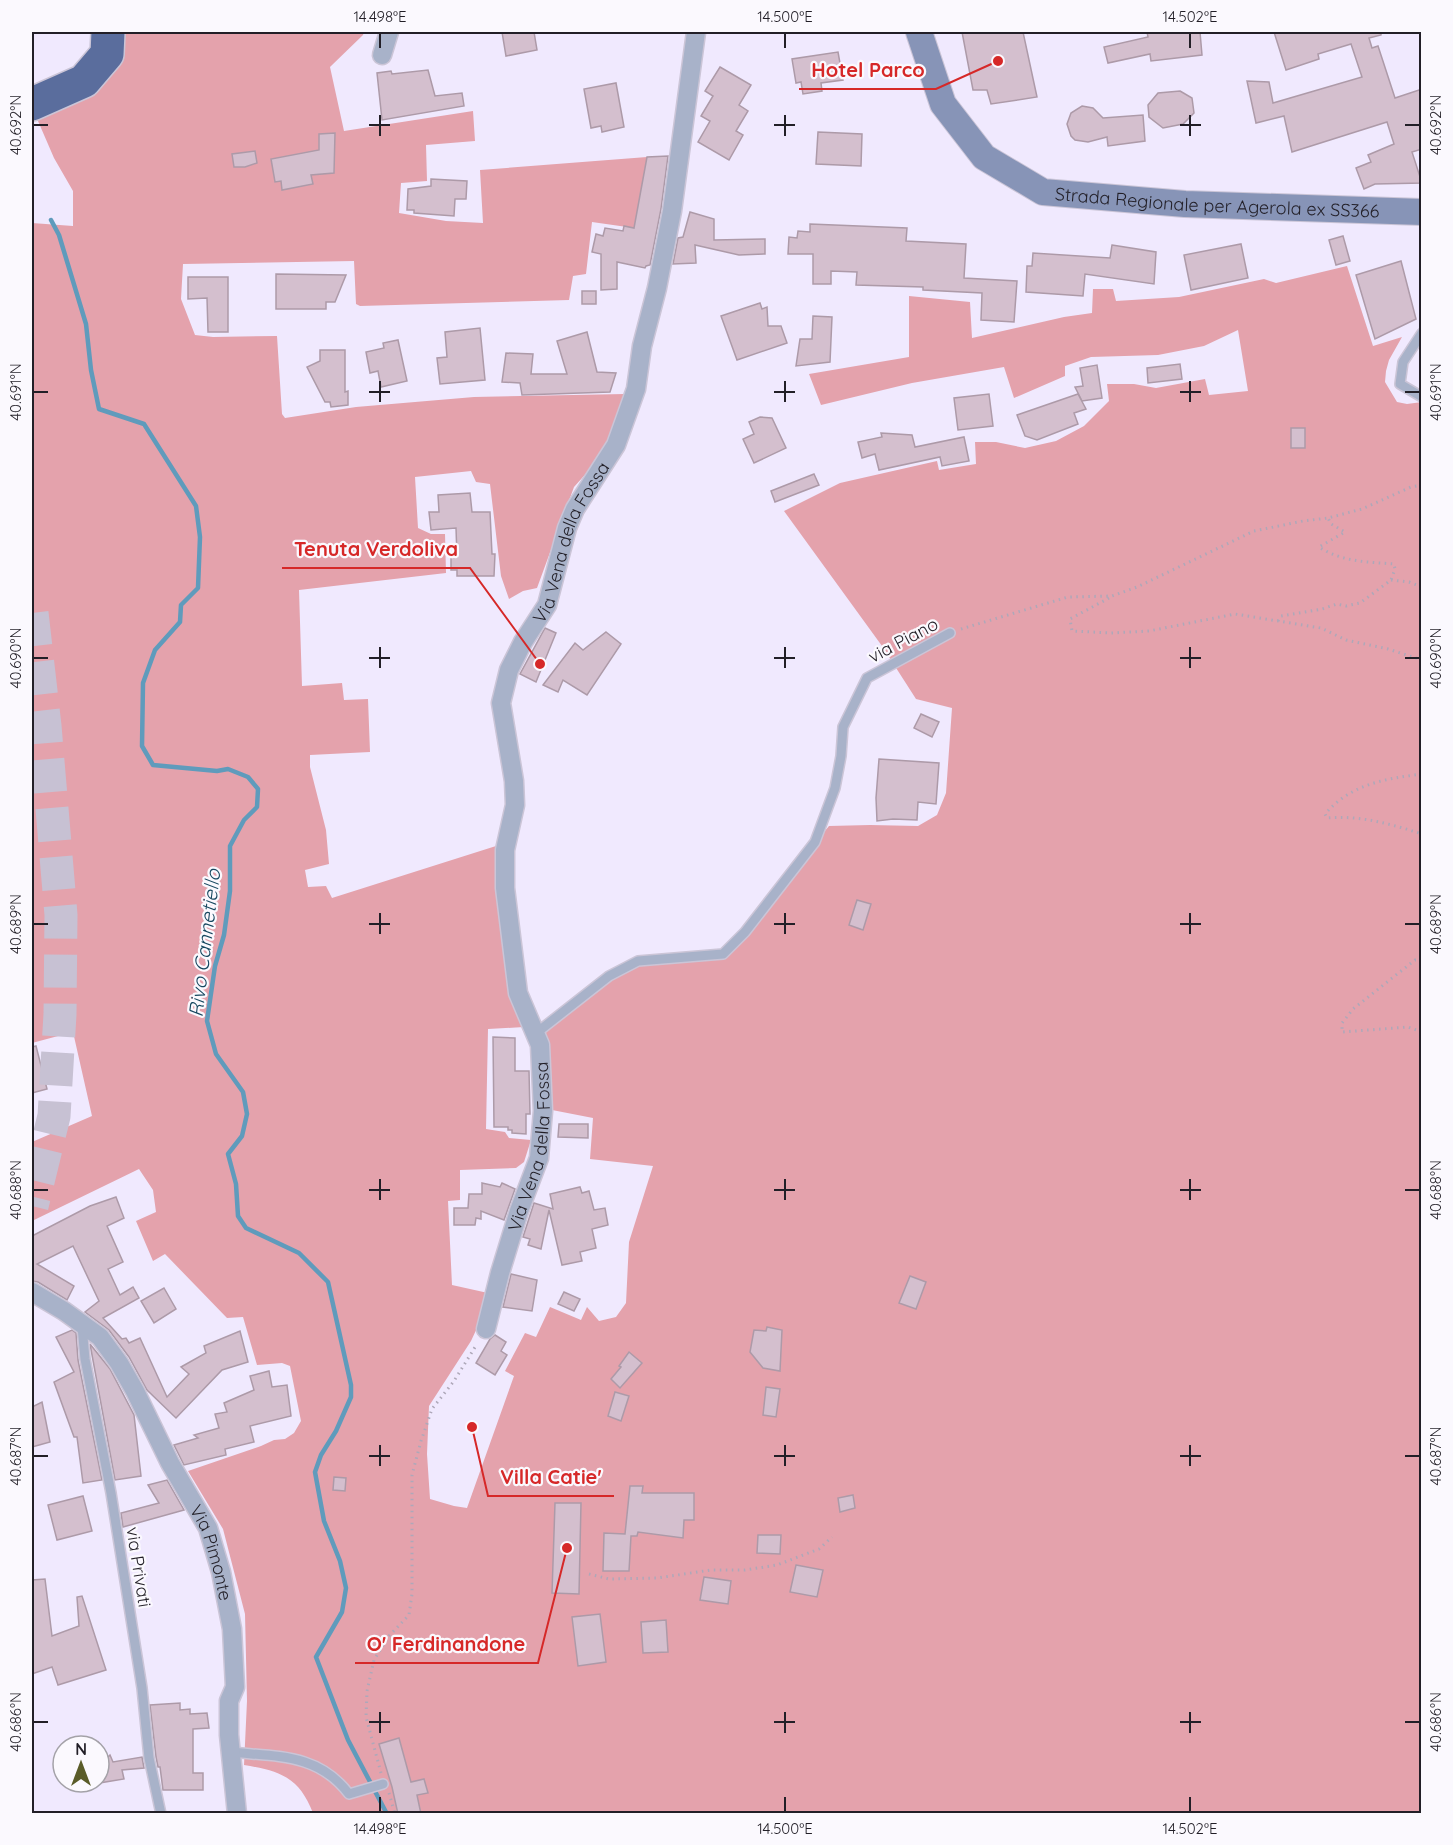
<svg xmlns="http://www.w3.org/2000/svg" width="1453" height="1845" viewBox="0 0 1453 1845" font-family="Quicksand,sans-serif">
	<rect width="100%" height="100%" fill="#f0e9fe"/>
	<path fill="#e4a2ac" d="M123 32H364L363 35 330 67 344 131 473 111 475 141 426 145 427 181 401 183 399 213 446 221 483 223 480 170 647 157 634 228 592 222 586 274 573 276 569 300 360 306 356 304 354 261 183 264 181 299 195 335 213 337 277 336 282 414 285 418 356 407 474 397 625 394 623 413 599 459 574 487 537 588 523 591 509 599 501 576 490 484 476 482 471 471 415 477 418 528 431 534H445L446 573 299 590 302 686 342 683 344 700 368 699 370 752 310 755V767L326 830 329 864 305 870 308 887 326 886 332 898 496 846 510 970 524 1027 488 1029 486 1129 505 1132 509 1138 531 1140 524 1162 516 1168 460 1170V1200L448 1201 452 1285 488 1293 484 1313 471 1341 429 1406 427 1454 430 1499 454 1506 467 1508 514 1376 505 1371 525 1333 536 1337 550 1307 581 1320 587 1307 599 1321 616 1317 626 1303 629 1242 653 1166 590 1159 593 1118 552 1110 550 1065 535 1034 582 996 638 961 723 954 829 826 870 825 918 826 937 815 946 793 952 708 916 699 882 646 784 511 840 483 937 461 939 470 976 464 975 442H996L1025 448 1056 441 1084 426 1109 401 1107 384H1134L1156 388 1205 379 1209 395 1248 391 1238 330 1204 346 1158 355 1091 357 1065 366V376L1014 398 1004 367 912 383 821 405 809 374 909 357V296L970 302 972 338 1064 317 1092 313 1093 289H1113L1116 301 1179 297 1264 279 1276 283 1347 266 1373 346 1402 337 1389 360 1386 371 1385 382 1397 402 1407 404 1422 402 1421 1813H313C299 1777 280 1771 244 1765L247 1701 245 1614 223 1529 188 1471 261 1446 274 1440 285 1439 294 1433 301 1421 290 1366 282 1363 257 1365 243 1317 227 1318 165 1254 153 1261 136 1221 156 1212 153 1190 139 1169 32 1221V1142L92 1116 73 1032 32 1043V223L73 226V191L54 158 38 121 32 116Z"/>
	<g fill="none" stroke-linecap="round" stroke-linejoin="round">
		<path stroke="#5f9bbc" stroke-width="4.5" d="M51 220 59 235 86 324 91 370 99 409 144 424 196 506 200 537 198 588 181 605 180 622 155 650 143 683 142 746 153 765 217 771 228 769 248 777 258 789 257 807 244 820 230 846V891L224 935 215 966 207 1021 216 1054 243 1092 247 1114 242 1136 228 1154 236 1184 238 1216 246 1228 299 1253 328 1282 351 1385V1397L336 1431 321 1455 315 1472 324 1521 340 1561 346 1588 342 1612 316 1657 348 1740 387 1814"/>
	</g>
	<g fill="#d4bfce" stroke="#ad9aa8" stroke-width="1.5">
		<path d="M502 32H534L537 50 506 56Z"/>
		<path d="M962 32H1023L1037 97 991 104 987 90H973Z"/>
		<path d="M1147 32H1200L1202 55 1151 61 1150 54 1108 63 1104 47 1148 37Z"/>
		<path d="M1274 32H1381V35L1369 38 1372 48 1378 46 1395 98 1422 89V149L1412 152 1422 183 1375 184 1364 189 1356 168 1371 162 1368 155 1394 144 1387 122 1292 152 1284 116 1256 123 1247 81 1269 82 1273 103 1362 77 1351 44 1318 54 1319 59 1286 70Z"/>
		<path d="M838 52 843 80 821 83 822 91 803 94 801 82 796 83 792 59Z"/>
		<path d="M720 67 751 85 739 105 748 111 736 131 743 135 729 160 698 142 710 121 701 116 713 96 705 91Z"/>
		<path d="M428 70 435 96 462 93 464 106 382 120 377 73 391 71 392 74Z"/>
		<path d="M616 83 624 127 602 132 601 126 591 128 584 89Z"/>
		<path d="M1180 91 1192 98 1194 113 1183 124 1163 128 1149 117 1148 105 1158 93Z"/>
		<path d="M1082 106 1093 108 1103 118 1143 115 1145 141 1108 146 1107 137 1088 142 1075 140 1071 136 1067 124 1071 113Z"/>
		<path d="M818 132 862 134 861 166 816 164Z"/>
		<path d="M335 133 334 173 311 175 313 184 282 190 281 181 275 182 271 159 319 150V134Z"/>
		<path d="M255 151 257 163 245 167H234L232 154Z"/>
		<path d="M668 156 661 209 650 265 646 266 645 268 617 262V289L601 290V254L592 252 596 234 603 236 605 228 623 231 624 226 634 228 647 157Z"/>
		<path d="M431 179 467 181 466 199H455L454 216 414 213V210H407L408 189 431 186Z"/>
		<path d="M690 212 714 219V240L765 239V254L739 255 695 245 696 263 673 264 678 238 683 237Z"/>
		<path d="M810 224 907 228 906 241 966 244 964 278 1017 281 1014 322 981 320 982 293 923 290V287L856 285 857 272 831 271V284H813V254H788L789 237 797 238 798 231 810 232Z"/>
		<path d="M1343 236 1350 261 1336 265 1329 240Z"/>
		<path d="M1241 244 1248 278 1191 290 1184 255Z"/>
		<path d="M1112 245 1156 252 1154 284 1085 274 1083 296 1026 292 1027 266H1032L1033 253 1110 258Z"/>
		<path d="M1401 261 1416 319 1375 339 1356 275Z"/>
		<path d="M276 274 346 275 335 302H326V309H276Z"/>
		<path d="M188 277H228V332H208L207 298 188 299Z"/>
		<rect x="582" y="291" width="14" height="13"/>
		<path d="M760 303 762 309 767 307 768 326H781L787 343 737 360 721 316Z"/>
		<path d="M813 316 832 317 830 362 796 366 800 339H812Z"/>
		<path d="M480 328 485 380 440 384 437 358 447 357 445 332Z"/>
		<path d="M587 332 597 372 616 373 610 392 522 395 520 383 502 382 506 353 533 354 531 374H567L557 341Z"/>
		<path d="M398 340 407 381 381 387 378 371 370 373 366 352 384 348 383 343Z"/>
		<path d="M320 350H345V392L348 391V405L331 407 330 402H325L307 367 320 361Z"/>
		<path d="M1180 364 1182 379 1148 383 1147 368Z"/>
		<path d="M1097 365 1102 398 1082 401 1075 387 1083 386 1080 368Z"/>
		<path d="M989 394 993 426 958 430 954 398Z"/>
		<path d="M1078 394 1086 409 1074 413 1078 424 1037 440 1025 436 1017 415Z"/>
		<path d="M760 417 772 418 786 448 754 463 743 439 754 434 749 422Z"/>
		<rect x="1291" y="428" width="14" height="20"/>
		<path d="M881 433 912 435 915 447 964 437 969 461 942 466 940 457 879 470 875 454 862 458 858 442 882 437Z"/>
		<path d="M814 474 819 485 775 502 771 491Z"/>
		<path d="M470 493 472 512H490L492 554H495L494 576H457V570H451V556L457 557 456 528 431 530 429 512H439L438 495Z"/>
		<path d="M545 628 556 633 536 682 520 674Z"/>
		<path d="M606 632 621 644 587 695 563 680 558 692 543 685 575 643 583 650Z"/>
		<path d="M921 714 939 722 932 737 914 728Z"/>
		<path d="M879 759 939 763 936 804 918 802 917 820 893 819 877 821 876 798Z"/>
		<path d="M857 900 871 904 863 930 849 925Z"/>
		<path d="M493 1037 515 1038V1071H529L530 1114H526V1134L512 1133V1130H508V1127H494Z"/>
		<path d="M36 1046 47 1089 32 1093V1047Z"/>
		<path d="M559 1124H588V1138L558 1137Z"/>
		<path d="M482 1183 500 1187 502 1183 515 1189 504 1220 481 1211V1219L476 1218 475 1225H454V1208H468L469 1194H482Z"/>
		<path d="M580 1187 582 1193 589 1191 594 1210 605 1208 608 1225 592 1229 596 1248 580 1252 582 1261 562 1265 549 1210 541 1249 528 1245 530 1239 523 1237 534 1203 553 1209 550 1194Z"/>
		<path d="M116 1197 124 1218 107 1226 123 1262 108 1269 120 1295 133 1287 139 1298 103 1318 122 1339 126 1338 129 1343 140 1338 167 1397 189 1374 181 1367 206 1353 204 1346 240 1331 248 1362 222 1370 176 1418 147 1390 129 1357 109 1330 85 1312 99 1301 73 1246 37 1264 74 1286 67 1300 38 1282 32 1281V1236L90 1206Z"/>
		<path d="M511 1274 537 1280 532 1311 503 1307Z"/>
		<path d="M910 1276 926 1282 916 1309 899 1303Z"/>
		<path d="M164 1288 176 1309 154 1323 141 1301Z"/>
		<path d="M564 1292 580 1299 574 1311 558 1304Z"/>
		<path d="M767 1327 782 1330 780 1371 763 1368 750 1352 754 1330 766 1331Z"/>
		<path d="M72 1330 76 1333 78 1360 102 1480 83 1483 77 1437H74L54 1382 74 1372 56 1337Z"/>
		<path d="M495 1335 506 1342 501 1351 507 1355 495 1375 476 1363 490 1339Z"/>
		<path d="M90 1344 110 1369 134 1415 141 1476 115 1480Z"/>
		<path d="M629 1352 642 1363 620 1388 611 1379 621 1367 619 1366Z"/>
		<path d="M269 1371 272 1387 287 1385 291 1416 250 1426 254 1442 225 1449 226 1455 184 1465 174 1445 198 1438 194 1435 219 1428 215 1414 227 1412 224 1403 254 1390 250 1376Z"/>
		<path d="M766 1387 780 1389 776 1417 763 1415Z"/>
		<path d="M615 1392 629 1396 621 1421 608 1416Z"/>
		<path d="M42 1402 50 1442 32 1447V1407Z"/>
		<path d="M334 1477 346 1478 345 1491 333 1490Z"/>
		<path d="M167 1480 184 1510 123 1527 121 1513 159 1503 148 1485Z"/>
		<path d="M630 1486H643L642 1493H694V1520H684L683 1538 638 1532 637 1536H631L629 1571H603L604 1533 625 1534Z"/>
		<path d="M853 1495 855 1508 840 1512 838 1498Z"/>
		<path d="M83 1496 92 1531 57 1540 48 1505Z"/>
		<path d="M555 1503H581L579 1594 552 1593Z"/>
		<path d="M758 1535H781L780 1554 757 1553Z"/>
		<path d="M796 1565 823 1570 817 1597 790 1592Z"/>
		<path d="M704 1577 731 1581 728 1604 700 1600Z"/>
		<path d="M45 1579 52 1636 79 1626 77 1597 82 1596 106 1670 58 1685 52 1667 32 1674V1580Z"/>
		<path d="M600 1614 606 1662 578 1666 572 1617Z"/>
		<path d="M666 1620 668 1652 643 1653 641 1622Z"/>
		<path d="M180 1703V1710L190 1709V1714L207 1713 209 1728 193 1729V1773H203V1790H163L160 1767H158L156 1757 150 1705Z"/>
		<path d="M399 1738 411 1782 424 1779 428 1793 417 1795 421 1814H398L392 1787 379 1744Z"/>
		<path d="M99 1743 108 1757 110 1755 113 1762 142 1757 144 1768 122 1770 124 1779 99 1783Z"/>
	</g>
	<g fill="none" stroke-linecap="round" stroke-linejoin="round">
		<path stroke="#c7c1d3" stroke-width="33" stroke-dasharray="33 16" stroke-linecap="butt" d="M32 613 45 726 61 915 60 1014 54 1116 32 1206"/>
		<g stroke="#cbc5d7" stroke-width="12">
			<g id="lane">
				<path d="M1422 333 1403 362 1400 384 1422 397"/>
				<path d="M535 1034 609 976 638 961 723 954 745 932 815 842 835 788 841 756 843 727 867 678 950 633"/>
				<path d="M82 1326 85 1359 111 1493 142 1688 149 1758 161 1814"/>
				<path d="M230 1752C277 1757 318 1753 349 1794L383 1784"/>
			</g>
		</g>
		<g stroke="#cbc5d7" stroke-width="21">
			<g id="street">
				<path d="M382 55 389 32"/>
				<path id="s1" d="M32 1292 64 1311 100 1337 119 1363 135 1391 170 1463 208 1528 221 1572 232 1629 235 1687 229 1701V1735L237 1814"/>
				<path id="s2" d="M486 1329 500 1273 519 1211 539 1158 543 1111 540 1045 518 993 505 888V850L515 805 514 781 501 703 509 670 523 642 547 605 567 528 575 509 616 445 636 389 642 346 657 288 672 211 696 32"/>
			</g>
		</g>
		<g stroke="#cbc5d7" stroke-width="28">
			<g id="secondary">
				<path id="s3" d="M919 32 943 104 984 157 1043 192 1185 204 1422 212"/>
			</g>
		</g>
		<g stroke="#cbc5d7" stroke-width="36">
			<path id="highway" d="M32 104 84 81 107 54 108 32"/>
		</g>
		<g stroke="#aea8b9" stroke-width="3" stroke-dasharray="1.5 4.5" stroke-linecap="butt">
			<path d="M1391 580 1409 582 1422 587"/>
			<path d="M1109 598 1070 619 1072 631 1111 633 1149 631 1235 614 1321 628 1346 640 1388 649 1422 660"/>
			<path d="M1278 621 1281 616 1322 609 1337 604 1346 606 1360 603 1391 580 1395 569 1394 564C1368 562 1342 562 1319 547L1345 532 1331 524 1328 518"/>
			<path d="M961 629 1068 597 1112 596 1137 587 1254 531 1303 521 1328 518 1362 509 1411 487 1422 485"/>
			<path d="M1422 774C1384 779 1351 784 1325 814L1327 818C1359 815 1391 824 1422 834"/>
			<path d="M1422 960H1415L1353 1009 1342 1023V1032L1408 1027 1422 1032"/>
			<path d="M589 1574 609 1579 657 1578 711 1570H745L777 1565 819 1549 832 1537"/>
			<path d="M381 1773 366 1717 367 1691 374 1660 388 1637 409 1615 412 1594V1475L421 1441 432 1409 454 1381 477 1344"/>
			<path d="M389 1793 395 1814"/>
		</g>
		<use href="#lane" stroke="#a8b2c9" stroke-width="9"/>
		<use href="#street" stroke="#a8b2c9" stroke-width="18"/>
		<use href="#secondary" stroke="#8794b7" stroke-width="26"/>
		<use href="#highway" stroke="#5a6d9d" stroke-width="33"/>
	</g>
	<path fill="none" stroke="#221f27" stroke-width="2" d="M380 33V48M785 33V48M1190 33V48M380 115V136M785 115V136M1190 115V136M33 125H48M369 125H390M774 125H795M1180 125H1201M1405 125H1420M380 381V402M785 381V402M1190 381V402M33 392H48M369 392H390M774 392H795M1180 392H1201M1405 392H1420M380 647V668M785 647V668M1190 647V668M33 658H48M369 658H390M774 658H795M1180 658H1201M1405 658H1420M380 913V934M785 913V934M1190 913V934M33 924H48M369 924H390M774 924H795M1180 924H1201M1405 924H1420M380 1179V1200M785 1179V1200M1190 1179V1200M33 1190H48M369 1190H390M774 1190H795M1180 1190H1201M1405 1190H1420M380 1445V1466M785 1445V1466M1190 1445V1466M33 1456H48M369 1456H390M774 1456H795M1180 1456H1201M1405 1456H1420M380 1712V1733M785 1712V1733M1190 1712V1733M33 1722H48M369 1722H390M774 1722H795M1180 1722H1201M1405 1722H1420M380 1797V1812M785 1797V1812M1190 1797V1812"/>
	<g text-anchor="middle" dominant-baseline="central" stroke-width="4.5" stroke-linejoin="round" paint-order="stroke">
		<g font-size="18" fill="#221f27" stroke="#fbf9fe">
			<text stroke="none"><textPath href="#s3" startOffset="386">Strada Regionale per Agerola ex SS366</textPath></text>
			<text stroke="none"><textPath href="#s2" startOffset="819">Via Vena della Fossa</textPath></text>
			<text transform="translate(903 640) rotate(-28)">via Piano</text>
			<text stroke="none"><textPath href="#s2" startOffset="189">Via Vena della Fossa</textPath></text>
			<text stroke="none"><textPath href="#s1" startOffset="326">Via Pimonte</textPath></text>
			<text transform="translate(139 1567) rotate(81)">via Privati</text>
		</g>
		<g font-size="20" font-style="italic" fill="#16475f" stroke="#fbf9fe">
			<text transform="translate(204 943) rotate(-83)">Rivo Cannetiello</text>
		</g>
	</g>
	<path fill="none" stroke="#d62828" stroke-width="2" d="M998 61L936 89H799M540 664L470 568H282M472 1427L488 1496H614M567 1548L538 1663H355"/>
	<g fill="#d62828" stroke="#fbf9fe" stroke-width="2">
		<circle cx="998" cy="61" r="6"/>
		<circle cx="540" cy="664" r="6"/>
		<circle cx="472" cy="1427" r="6"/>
		<circle cx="567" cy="1548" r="6"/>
	</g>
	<g font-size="20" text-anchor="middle" font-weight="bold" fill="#d62828" stroke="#fbf9fe" stroke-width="4.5" stroke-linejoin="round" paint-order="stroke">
		<text x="868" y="77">Hotel Parco</text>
		<text x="376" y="556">Tenuta Verdoliva</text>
		<text x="551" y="1484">Villa Catie'</text>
		<text x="446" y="1651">O' Ferdinandone</text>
	</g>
	<rect width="1453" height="1845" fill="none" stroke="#fbf9fe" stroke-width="66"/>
	<g transform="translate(81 1764)"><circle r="28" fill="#fbf9fe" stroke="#a4a2a8" stroke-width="1.5"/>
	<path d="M0-4.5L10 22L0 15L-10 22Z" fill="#5a5c29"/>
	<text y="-9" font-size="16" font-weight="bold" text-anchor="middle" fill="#221f27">N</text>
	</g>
	<rect x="33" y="33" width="1387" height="1779" fill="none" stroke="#221f27" stroke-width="2"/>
	<g font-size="15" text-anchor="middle" fill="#221f27">
		<text x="380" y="22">14.498°E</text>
		<text x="785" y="22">14.500°E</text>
		<text x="1190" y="22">14.502°E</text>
		<text transform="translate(16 125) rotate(-90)" y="5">40.692°N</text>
		<text transform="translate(1436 125) rotate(-90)" y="5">40.692°N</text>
		<text transform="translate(16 392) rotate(-90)" y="5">40.691°N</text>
		<text transform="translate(1436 392) rotate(-90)" y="5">40.691°N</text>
		<text transform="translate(16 658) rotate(-90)" y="5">40.690°N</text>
		<text transform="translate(1436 658) rotate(-90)" y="5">40.690°N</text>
		<text transform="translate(16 924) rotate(-90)" y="5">40.689°N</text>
		<text transform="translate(1436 924) rotate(-90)" y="5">40.689°N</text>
		<text transform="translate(16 1190) rotate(-90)" y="5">40.688°N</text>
		<text transform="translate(1436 1190) rotate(-90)" y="5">40.688°N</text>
		<text transform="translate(16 1456) rotate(-90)" y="5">40.687°N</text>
		<text transform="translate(1436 1456) rotate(-90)" y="5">40.687°N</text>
		<text transform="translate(16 1722) rotate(-90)" y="5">40.686°N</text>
		<text transform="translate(1436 1722) rotate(-90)" y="5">40.686°N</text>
		<text x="380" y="1834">14.498°E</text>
		<text x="785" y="1834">14.500°E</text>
		<text x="1190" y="1834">14.502°E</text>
	</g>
</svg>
